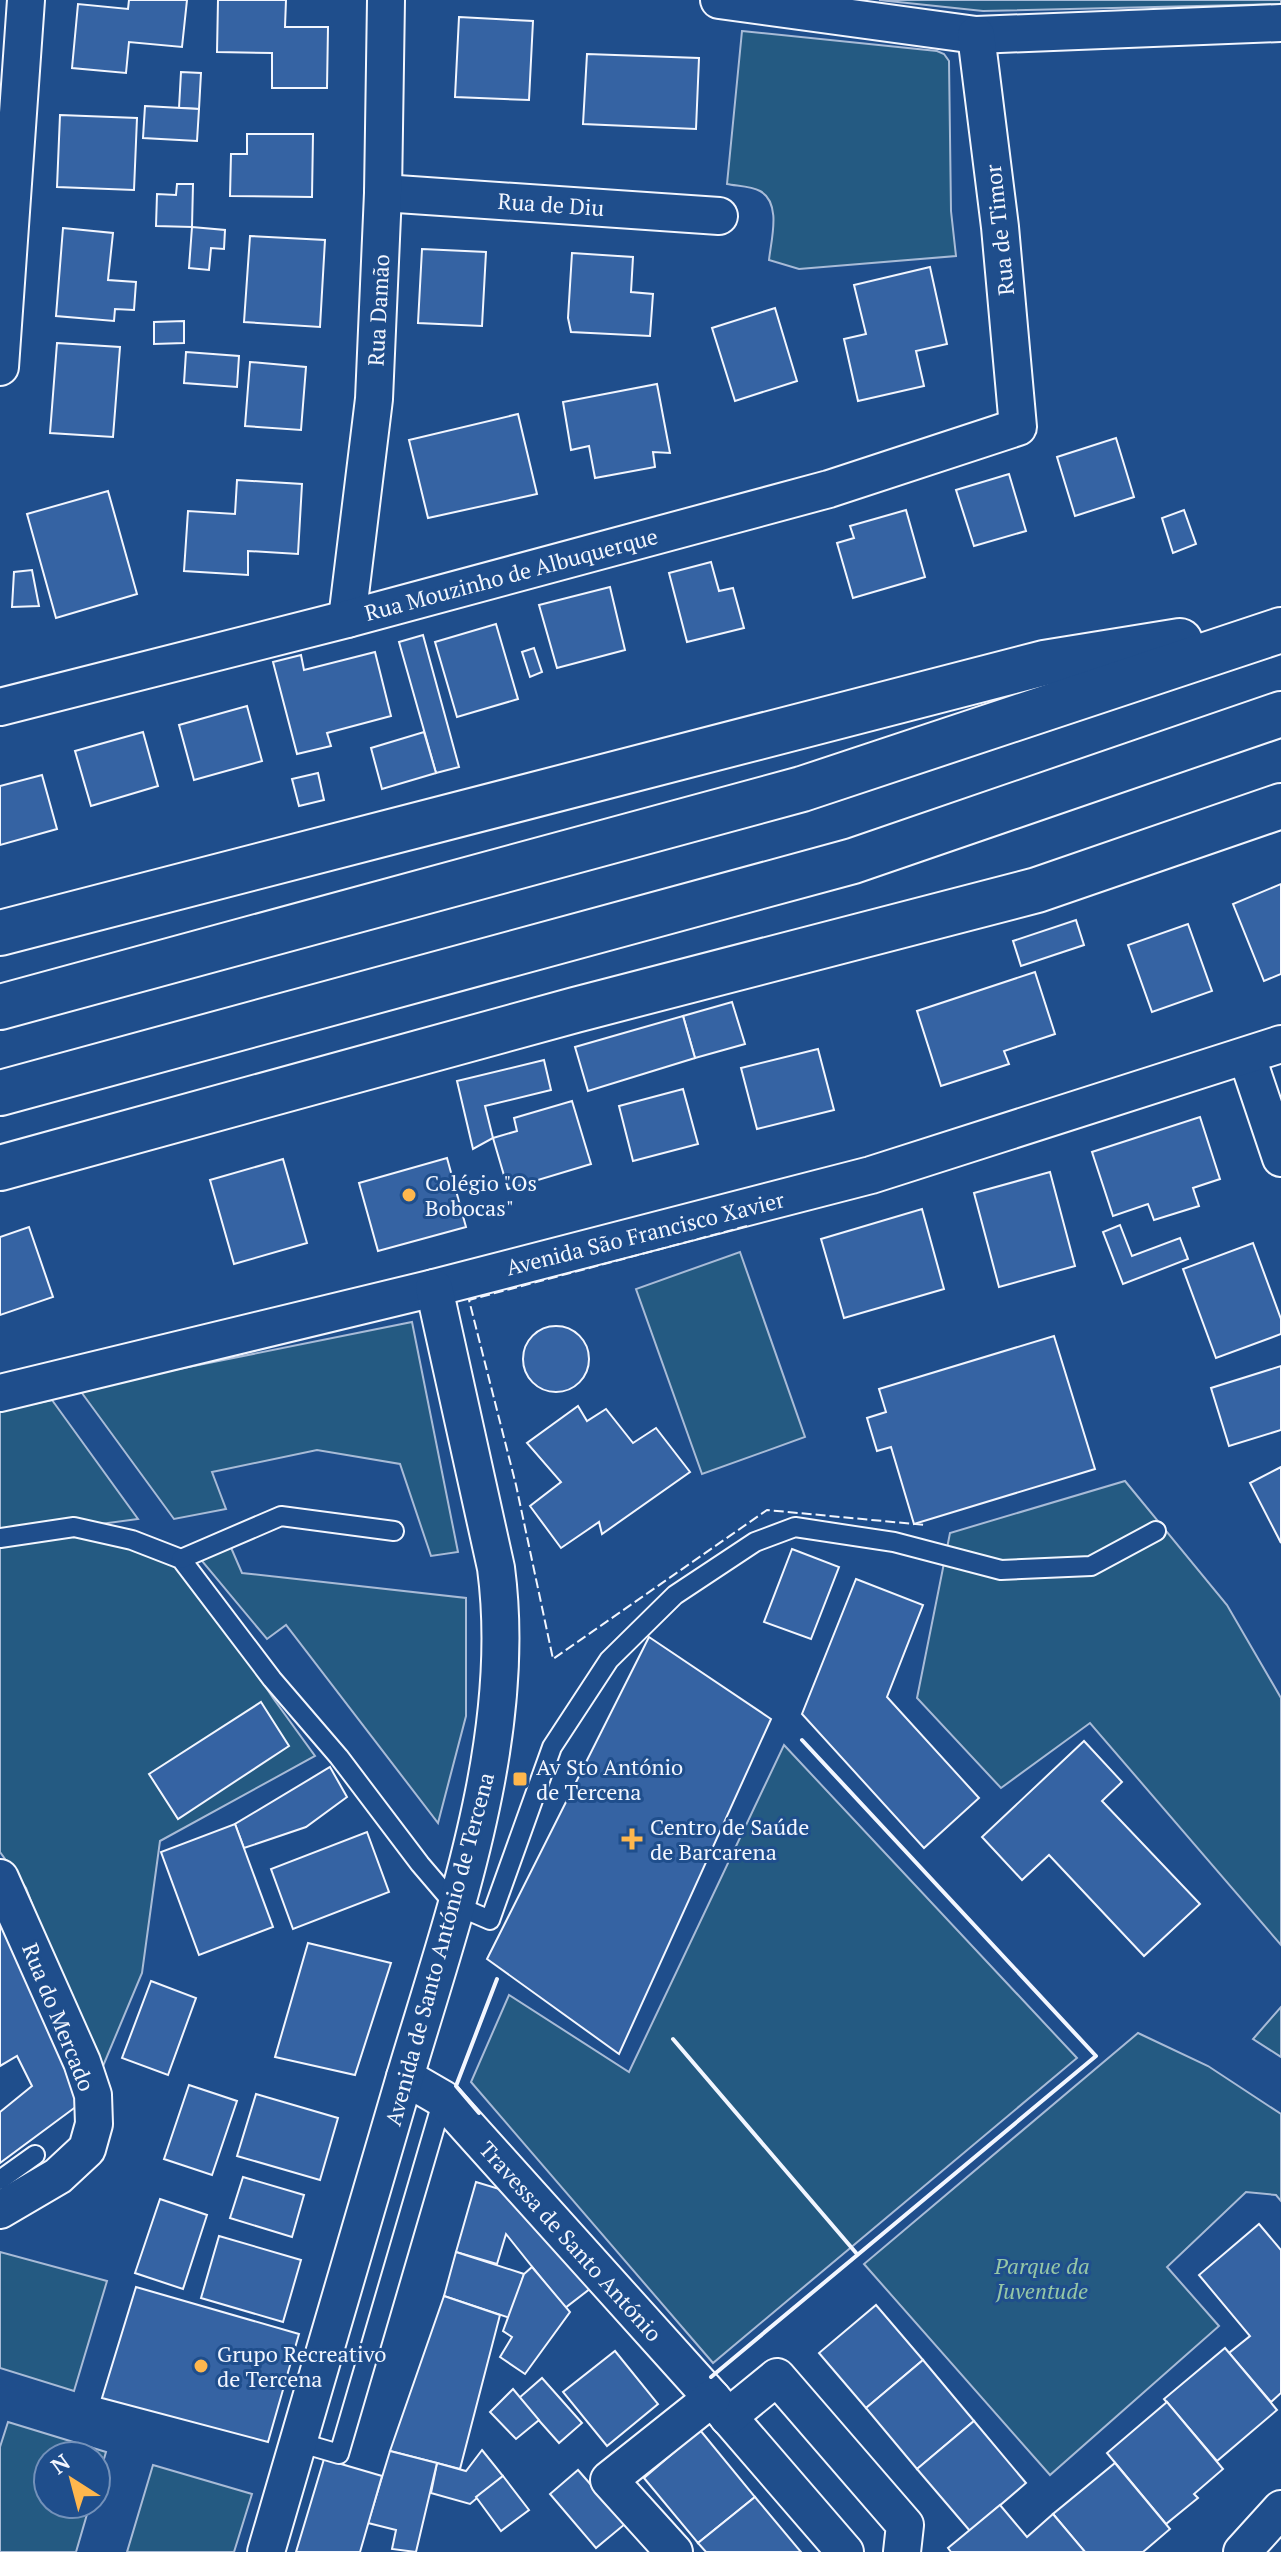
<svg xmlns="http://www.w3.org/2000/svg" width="1281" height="2552" viewBox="0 0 1281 2552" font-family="'PT Serif',serif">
	<rect width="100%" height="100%" fill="#1f4e8c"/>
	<g fill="#245a82" stroke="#a8bbd7" stroke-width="2">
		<path d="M879 0H1281V4L983 11Z"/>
		<path d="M742 31 937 51 944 54 949 61 951 211 956 256 799 269 769 260C771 240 782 203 760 191 751 186 736 186 727 184Z"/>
		<path d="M740 1252 805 1437 702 1474 636 1289Z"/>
		<path d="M412 1322 458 1552 431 1556 400 1464 317 1450 212 1472 226 1509 174 1519 79 1389Z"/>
		<path d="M52 1400 138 1519 78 1527 181 1559 273 1698 315 1756 160 1841 142 1973 98 2078 26 1888 0 1852V1411Z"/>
		<path d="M1125 1481 1227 1605 1281 1698V1945L1090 1723 1001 1788 917 1698 950 1533Z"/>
		<path d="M229 1543 242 1573 466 1598V1716L438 1823 286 1625 267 1639 192 1549Z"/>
		<path d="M784 1745 1077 2058 713 2363 471 2082 509 1995 629 2072Z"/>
		<path d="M1281 2007V2057L1253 2039Z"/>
		<path d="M1138 2033 1208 2066 1281 2114V2201L1276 2195 1246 2192 1167 2267 1219 2326 1050 2475 864 2264Z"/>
		<path d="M0 2252 107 2281 74 2391 0 2368Z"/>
		<path d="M8 2422 106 2452 96 2486V2456H48V2504H90L76 2552H0V2447Z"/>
		<path d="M153 2465 252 2494 234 2552H127Z"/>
	</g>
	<g fill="#3563a3" stroke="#f2f6ff" stroke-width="2">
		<path d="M129 0H187L182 47 129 42 126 73 72 68 78 4 128 9Z"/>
		<path d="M218 0H286L285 27H328L327 88H272V53L217 52Z"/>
		<path d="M459 17 533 21 529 100 455 97Z"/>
		<path d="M587 54 699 58 696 129 583 124Z"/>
		<path d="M181 72 201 73 199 109 179 108Z"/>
		<path d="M145 106 199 109 197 141 143 138Z"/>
		<path d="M60 115 137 118 134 190 57 187Z"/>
		<path d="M247 134H313L312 197 230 196 231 154H247Z"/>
		<path d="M177 184H193L192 227 156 226 157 194 176 195Z"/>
		<path d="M192 227 225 230 224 249 211 248 209 270 189 268Z"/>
		<path d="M63 228 113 233 108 280 136 282 134 310 115 309 114 321 56 316Z"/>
		<path d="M250 236 325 240 320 327 244 322Z"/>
		<path d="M422 249 486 252 482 326 418 323Z"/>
		<path d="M572 253 633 257 631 292 653 294 650 336 571 332 568 318Z"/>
		<path d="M930 267 947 344 916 351 924 386 858 401 844 339 866 334 854 285Z"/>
		<path d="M775 308 797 381 735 401 712 328Z"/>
		<path d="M184 321V343L154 344V322Z"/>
		<path d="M57 343 120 347 113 437 50 433Z"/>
		<path d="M186 352 239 356 237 387 184 383Z"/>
		<path d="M250 362 306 367 301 430 245 426Z"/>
		<path d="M657 384 670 453 653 452 655 467 595 478 589 446 571 450 563 402Z"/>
		<path d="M518 414 537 494 428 518 409 440Z"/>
		<path d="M1116 438 1134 497 1075 516 1057 457Z"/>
		<path d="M1009 474 1026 531 974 546 956 490Z"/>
		<path d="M237 480 302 484 298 554 248 551V575L184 571 188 511 235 514Z"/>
		<path d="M108 491 137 594 56 618 27 514Z"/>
		<path d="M906 510 925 577 853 598 837 543 854 538 850 526Z"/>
		<path d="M1184 510 1196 544 1173 553 1162 518Z"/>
		<path d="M711 562 719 591 733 588 744 628 687 642 669 573Z"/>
		<path d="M32 570 39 606 12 607 14 572Z"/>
		<path d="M610 587 625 650 557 668 539 605Z"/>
		<path d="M496 624 518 699 457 717 435 642Z"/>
		<path d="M423 635 459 767 436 773 399 642Z"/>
		<path d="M534 648 542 672 530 677 522 652Z"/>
		<path d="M375 652 391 716 327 733 331 746 297 754 273 662 301 655 304 670Z"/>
		<path d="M247 706 262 761 194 780 179 725Z"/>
		<path d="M143 732 158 786 91 806 75 751Z"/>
		<path d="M424 732 436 773 382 789 371 748Z"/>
		<path d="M318 773 324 800 299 806 292 779Z"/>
		<path d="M42 775 57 829 0 845V786Z"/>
		<path d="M1281 884V974L1264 981 1233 904Z"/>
		<path d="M1076 920 1084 945 1021 966 1013 941Z"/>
		<path d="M1188 924 1212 991 1152 1012 1128 945Z"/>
		<path d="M1035 972 1055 1034 1004 1051 1009 1064 941 1086 917 1011Z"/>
		<path d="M732 1002 745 1044 695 1058 683 1016Z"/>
		<path d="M683 1016 695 1058 588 1091 575 1047Z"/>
		<path d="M818 1049 834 1110 757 1129 741 1068Z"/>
		<path d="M544 1060 551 1090 485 1106 493 1138 473 1149 457 1081Z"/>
		<path d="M683 1089 698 1144 633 1161 619 1106Z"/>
		<path d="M572 1101 591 1164 508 1189 493 1138 517 1131 514 1118Z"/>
		<path d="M1200 1117 1220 1179 1193 1188 1199 1206 1154 1220 1148 1204 1113 1216 1092 1152Z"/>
		<path d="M447 1158 466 1227 378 1251 359 1183Z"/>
		<path d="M283 1159 307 1243 234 1264 210 1180Z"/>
		<path d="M1050 1172 1075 1266 999 1287 974 1193Z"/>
		<path d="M922 1209 944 1289 844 1318 821 1239Z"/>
		<path d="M1120 1225 1132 1256 1180 1238 1188 1259 1123 1284 1103 1232Z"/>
		<path d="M29 1227 53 1297 0 1315V1237Z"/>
		<path d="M1253 1243 1281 1319V1334L1216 1358 1183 1269Z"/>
		<circle cx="556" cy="1359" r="33"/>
		<path d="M1054 1336 1095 1469 914 1524 891 1447 877 1451 867 1418 886 1412 879 1389Z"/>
		<path d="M1281 1366V1430L1229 1446 1211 1388Z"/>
		<path d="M578 1406 587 1421 606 1409 633 1443 656 1428 690 1472 602 1534 599 1522 561 1548 530 1506 561 1482 527 1443Z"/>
		<path d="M1281 1467V1543L1250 1483Z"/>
		<path d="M792 1549 839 1567 811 1639 764 1622Z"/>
		<path d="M856 1579 923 1605 887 1697 979 1798 924 1848 802 1714Z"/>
		<path d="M649 1637 771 1719 619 2054 487 1959Z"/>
		<path d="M261 1702 289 1746 178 1819 149 1774Z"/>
		<path d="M1084 1741 1122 1782 1102 1801 1200 1904 1144 1956 1049 1855 1022 1880 982 1837Z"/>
		<path d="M330 1767 347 1797 306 1827 244 1848 235 1824Z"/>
		<path d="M235 1824 273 1927 199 1955 161 1852Z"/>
		<path d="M367 1832 389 1892 293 1929 271 1869Z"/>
		<path d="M0 1909 81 2103 0 2163V2112L32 2086 17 2056 0 2066Z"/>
		<path d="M308 1943 391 1963 355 2075 275 2057Z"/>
		<path d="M151 1981 196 1998 168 2075 122 2058Z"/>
		<path d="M189 2085 237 2101 212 2175 164 2159Z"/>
		<path d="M256 2094 338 2118 320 2180 237 2156Z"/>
		<path d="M243 2177 304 2195 292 2237 230 2218Z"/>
		<path d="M476 2182 516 2194 591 2288 565 2308 506 2234 497 2264 456 2252Z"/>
		<path d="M160 2199 207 2215 183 2289 135 2273Z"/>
		<path d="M1259 2224 1281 2250V2393L1271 2402 1229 2353 1250 2336 1199 2275Z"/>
		<path d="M219 2236 301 2260 283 2322 201 2298Z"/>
		<path d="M456 2252 524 2274 510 2318 444 2296Z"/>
		<path d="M532 2267 570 2312 525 2374 500 2357 512 2337 503 2331 524 2274Z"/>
		<path d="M136 2287 299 2334 268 2442 102 2398Z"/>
		<path d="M444 2296 500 2315 460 2469 390 2451Z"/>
		<path d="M876 2305 923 2360 866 2408 819 2353Z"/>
		<path d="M1225 2348 1277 2410 1217 2461 1164 2399Z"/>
		<path d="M615 2351 658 2404 607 2446 563 2392Z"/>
		<path d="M923 2360 974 2421 917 2469 866 2408Z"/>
		<path d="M542 2378 582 2423 559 2443 519 2398Z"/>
		<path d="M513 2389 539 2420 516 2439 490 2412Z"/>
		<path d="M1167 2402 1223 2469 1194 2494 1198 2498 1166 2524 1107 2453Z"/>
		<path d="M974 2421 1026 2483 970 2531 917 2469Z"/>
		<path d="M700 2430 755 2497 698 2543 644 2478Z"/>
		<path d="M482 2450 503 2476 470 2504 431 2493 437 2463 466 2471Z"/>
		<path d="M390 2451 437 2463 416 2552 392 2549 396 2530 368 2523Z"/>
		<path d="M324 2459 382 2476 360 2552H296Z"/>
		<path d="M1115 2463 1170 2529 1143 2552H1085L1053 2514Z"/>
		<path d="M578 2470 625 2524 596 2548 550 2494Z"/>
		<path d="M503 2476 529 2510 501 2531 476 2497Z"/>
		<path d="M755 2497 801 2552H706L698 2543Z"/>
		<path d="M1000 2505 1027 2537 1053 2514 1085 2552H951L948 2548Z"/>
	</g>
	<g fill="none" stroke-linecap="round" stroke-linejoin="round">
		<g stroke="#f2f6ff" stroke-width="22">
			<g id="lane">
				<path d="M0 1538 74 1527 132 1540 181 1559 272 1679 339 1757 420 1864 455 1905 490 1920 552 1747 609 1660 675 1595 755 1542 795 1527 894 1542 1001 1570 1091 1566 1156 1531"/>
				<path d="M181 1559 281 1516 394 1531"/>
				<path d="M0 2180 35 2155"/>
				<path d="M298 2442 339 2454 443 2099"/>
			</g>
		</g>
		<g stroke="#f2f6ff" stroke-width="40">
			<g id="street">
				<path d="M719 0 976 35 1281 23"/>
				<path d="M383 193 719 216"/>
				<path d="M0 367 26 0"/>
				<path d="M347 619 374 399 383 193 386 0"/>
				<path d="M0 707 347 619 829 489 1018 427 1000 227 976 35"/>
				<path d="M1247 1057 1281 1158"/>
				<path d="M0 1393 434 1288 871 1175 1281 1044"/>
				<path d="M0 1878 82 2062 93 2095 94 2124 87 2149 58 2176 0 2210"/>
				<path d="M405 2077 443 2099 712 2398 845 2552"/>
				<path d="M728 2417 777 2377 905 2525 902 2552"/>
				<path d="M266 2552C311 2397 356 2242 402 2087 450 1924 519 1740 496 1568L434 1288"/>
				<path d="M674 2552 609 2480 712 2398"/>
				<path d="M1242 2552 1281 2509"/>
			</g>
		</g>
		<g stroke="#f2f6ff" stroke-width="48">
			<g id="highway">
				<path d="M0 933 1044 663 1180 641"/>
				<path d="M0 1007 802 789 1281 630"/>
				<path d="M0 1093 853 861 1281 714"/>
				<path d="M0 1168 575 1010 1037 890 1281 806"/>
			</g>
		</g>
		<use href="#lane" stroke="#1f4e8c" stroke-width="18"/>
		<use href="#street" stroke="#1f4e8c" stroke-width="36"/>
		<use href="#highway" stroke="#1f4e8c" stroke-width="44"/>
		<path stroke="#f2f6ff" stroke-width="2" stroke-dasharray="10 4" stroke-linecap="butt" d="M747 1226 469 1300 516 1485 553 1659 767 1510 925 1525"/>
		<g stroke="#f2f6ff" stroke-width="4">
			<path d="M673 2039 857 2254"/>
			<path d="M479 2113 456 2086 497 1979"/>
			<path d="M711 2377 1096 2056 802 1740"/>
		</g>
	</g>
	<g fill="#ffb74d" stroke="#1f4e8c" stroke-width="3">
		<circle cx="409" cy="1195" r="8"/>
		<rect x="512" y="1771" width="16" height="16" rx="4"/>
		<path d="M628 1827h8v8h8v8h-8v8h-8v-8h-8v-8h8z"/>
		<circle cx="201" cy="2366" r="8"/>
	</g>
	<g text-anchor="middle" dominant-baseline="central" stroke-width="6" stroke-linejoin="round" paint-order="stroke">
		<g font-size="22" fill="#f2f6ff" stroke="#1f4e8c">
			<text transform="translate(551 204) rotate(4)">Rua de Diu</text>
			<text transform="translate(999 230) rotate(-96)">Rua de Timor</text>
			<text transform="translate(378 310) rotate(-87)">Rua Damão</text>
			<text transform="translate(511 574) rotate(-15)">Rua Mouzinho de Albuquerque</text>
			<text transform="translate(645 1233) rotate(-14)">Avenida São Francisco Xavier</text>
			<text transform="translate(439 1949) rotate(-75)">Avenida de Santo António de Tercena</text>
			<text transform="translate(59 2017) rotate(68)">Rua do Mercado</text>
			<text transform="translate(571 2241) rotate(48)">Travessa de Santo António</text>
		</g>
		<g font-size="22" fill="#f2f6ff" stroke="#1f4e8c" text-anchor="start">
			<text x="425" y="1182">Colégio "Os<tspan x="425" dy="25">Bobocas"</tspan></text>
			<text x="536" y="1766">Av Sto António<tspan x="536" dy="25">de Tercena</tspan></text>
			<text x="650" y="1826">Centro de Saúde<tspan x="650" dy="25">de Barcarena</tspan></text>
			<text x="217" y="2353">Grupo Recreativo<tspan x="217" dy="25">de Tercena</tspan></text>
		</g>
		<g font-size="22" font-style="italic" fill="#97c8a6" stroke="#1f4e8c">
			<text x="1042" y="2265">Parque da<tspan x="1042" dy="25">Juventude</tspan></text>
		</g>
	</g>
	<g transform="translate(72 2480) rotate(324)"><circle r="38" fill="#1f4e8c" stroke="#7391ba" stroke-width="2"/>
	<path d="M0-6L14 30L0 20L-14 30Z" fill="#ffb74d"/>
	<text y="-12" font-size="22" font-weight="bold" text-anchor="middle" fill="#f2f6ff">N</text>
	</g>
</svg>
